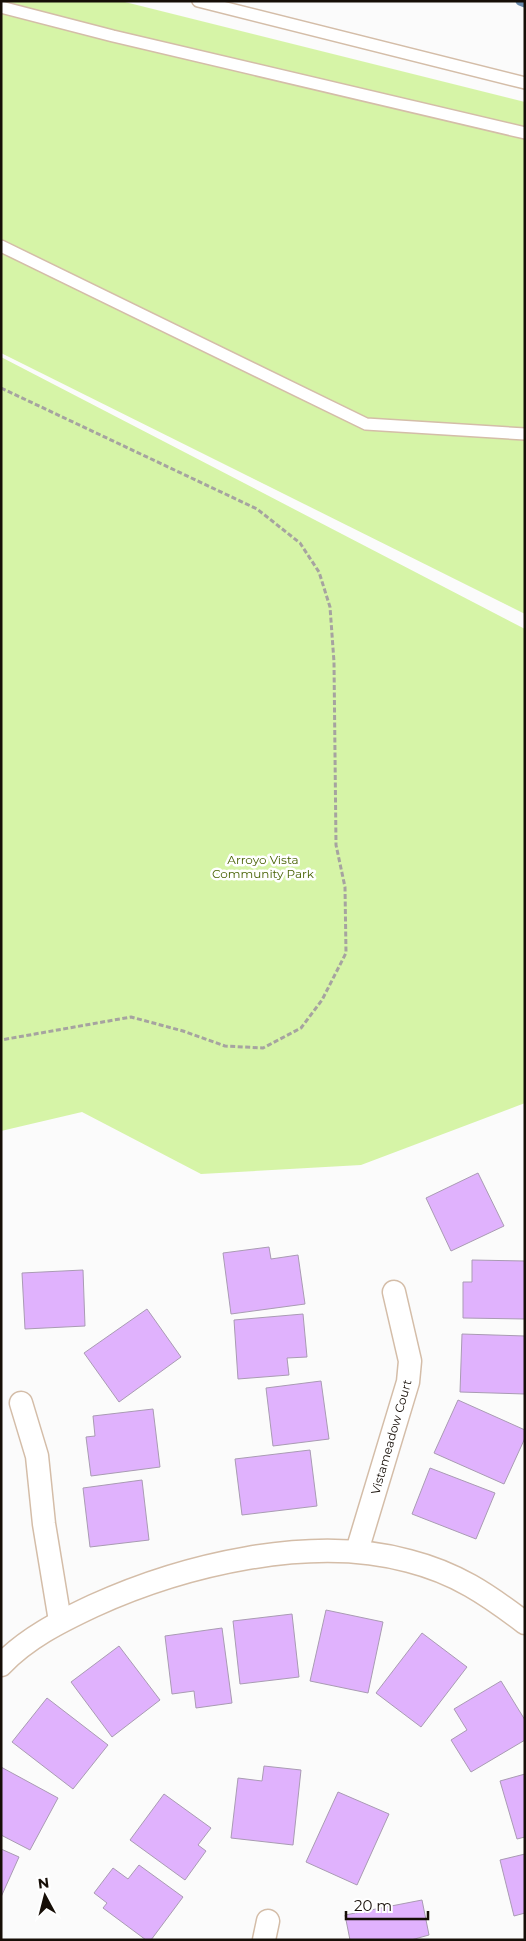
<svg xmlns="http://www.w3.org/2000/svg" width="526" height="1941" viewBox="0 0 526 1941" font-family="Montserrat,sans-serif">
	<rect width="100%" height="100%" fill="#fbfbfb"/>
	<g fill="#d6f4a7">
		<path d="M1 1H121L525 102V614L1 353Z"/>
		<path d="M1 357 525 629V1103L361 1165 201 1174 82 1112 1 1131Z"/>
	</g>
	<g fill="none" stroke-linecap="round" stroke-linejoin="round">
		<path stroke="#698aac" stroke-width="9" d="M520 1 525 3"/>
	</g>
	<g fill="#e0b2fd" stroke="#a99bb3">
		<path d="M478 1173 504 1226 451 1251 426 1198Z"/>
		<path d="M269 1247 271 1259 298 1255 305 1304 231 1314 223 1253Z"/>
		<path d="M472 1260 525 1261V1319L463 1318V1282H472Z"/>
		<path d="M83 1270 85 1326 25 1329 22 1273Z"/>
		<path d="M147 1309 181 1357 119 1402 84 1353Z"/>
		<path d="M303 1314 307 1357 287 1358 289 1375 238 1379 234 1320Z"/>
		<path d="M462 1334 525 1336V1394L460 1392Z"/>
		<path d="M321 1381 329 1439 273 1446 266 1388Z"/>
		<path d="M458 1400 525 1430V1438L504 1484 434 1453Z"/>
		<path d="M153 1409 160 1467 91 1476 86 1437 95 1436 93 1416Z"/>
		<path d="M310 1450 317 1506 242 1515 235 1459Z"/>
		<path d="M430 1468 495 1493 476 1539 412 1514Z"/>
		<path d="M142 1480 149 1540 90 1547 83 1488Z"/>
		<path d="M326 1610 383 1622 368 1693 310 1681Z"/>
		<path d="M292 1614 299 1677 240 1684 233 1621Z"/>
		<path d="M222 1628 232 1703 196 1708 194 1691 172 1694 165 1636Z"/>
		<path d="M422 1633 467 1667 421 1727 376 1693Z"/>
		<path d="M119 1646 160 1700 112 1737 71 1682Z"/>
		<path d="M501 1681 525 1720V1740L471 1772 451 1740 467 1730 454 1709Z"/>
		<path d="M47 1698 108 1745 73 1789 12 1742Z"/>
		<path d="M264 1766 301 1770 293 1845 231 1838 238 1778 262 1781Z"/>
		<path d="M1 1767 58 1798 30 1850 1 1835Z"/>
		<path d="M525 1774V1837L517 1839 500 1781Z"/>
		<path d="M338 1792 389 1814 357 1885 306 1862Z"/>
		<path d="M164 1794 211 1828 198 1845 206 1851 185 1880 130 1840Z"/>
		<path d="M1 1849 19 1857 1 1897Z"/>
		<path d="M525 1854V1913L514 1916 500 1860Z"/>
		<path d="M139 1865 183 1897 151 1940H146L103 1908 107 1903 94 1893 113 1868 128 1879Z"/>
		<path d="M422 1900 429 1935 411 1940H350L345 1915Z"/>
	</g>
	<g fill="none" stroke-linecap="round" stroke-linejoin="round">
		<g stroke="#d4bda8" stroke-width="14">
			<g id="lane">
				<path d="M198 1 525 83"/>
				<path d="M1 7 113 36 525 133"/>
				<path d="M1 246 366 424 525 434"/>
			</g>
		</g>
		<g stroke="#d4bda8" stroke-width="25">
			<g id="street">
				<path d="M21 1403 37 1456 44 1524 60 1621"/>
				<path d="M357 1551 408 1382 410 1361 394 1292"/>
				<path d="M1 1665C27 1638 59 1622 93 1606 183 1565 311 1534 409 1561 456 1573 487 1594 525 1623"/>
				<path d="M264 1940 268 1921"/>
			</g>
		</g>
		<path stroke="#a6a3a0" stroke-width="3" stroke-dasharray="5 2.5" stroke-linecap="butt" d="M1 388 257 509 300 543 319 572 330 607 334 662 336 845 345 887 346 953 322 1000 301 1028 263 1048 225 1046 183 1031 131 1017 1 1040"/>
		<use href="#lane" stroke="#fff" stroke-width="11"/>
		<use href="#street" stroke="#fff" stroke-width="22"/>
	</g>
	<g text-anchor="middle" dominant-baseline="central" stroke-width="5" stroke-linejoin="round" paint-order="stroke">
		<g font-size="12" fill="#476103" stroke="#fff">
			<text x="263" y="859">Arroyo Vista<tspan x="263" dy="14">Community Park</tspan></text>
		</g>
		<g font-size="12" fill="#160e07" stroke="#fff">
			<text transform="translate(391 1437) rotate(-74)">Vistameadow Court</text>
		</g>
	</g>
	<rect width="526" height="1941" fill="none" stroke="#160e07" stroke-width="5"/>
	<g transform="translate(45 1896) rotate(353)" stroke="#ffffff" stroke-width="4" paint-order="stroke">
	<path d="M0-4L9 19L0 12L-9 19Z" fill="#160e07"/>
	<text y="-8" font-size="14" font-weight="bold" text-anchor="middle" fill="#160e07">N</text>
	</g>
	<path d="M346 1911v8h82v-8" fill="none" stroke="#160e07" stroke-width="2.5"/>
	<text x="354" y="1911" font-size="15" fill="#160e07" stroke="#ffffff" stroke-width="4" paint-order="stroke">20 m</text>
</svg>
